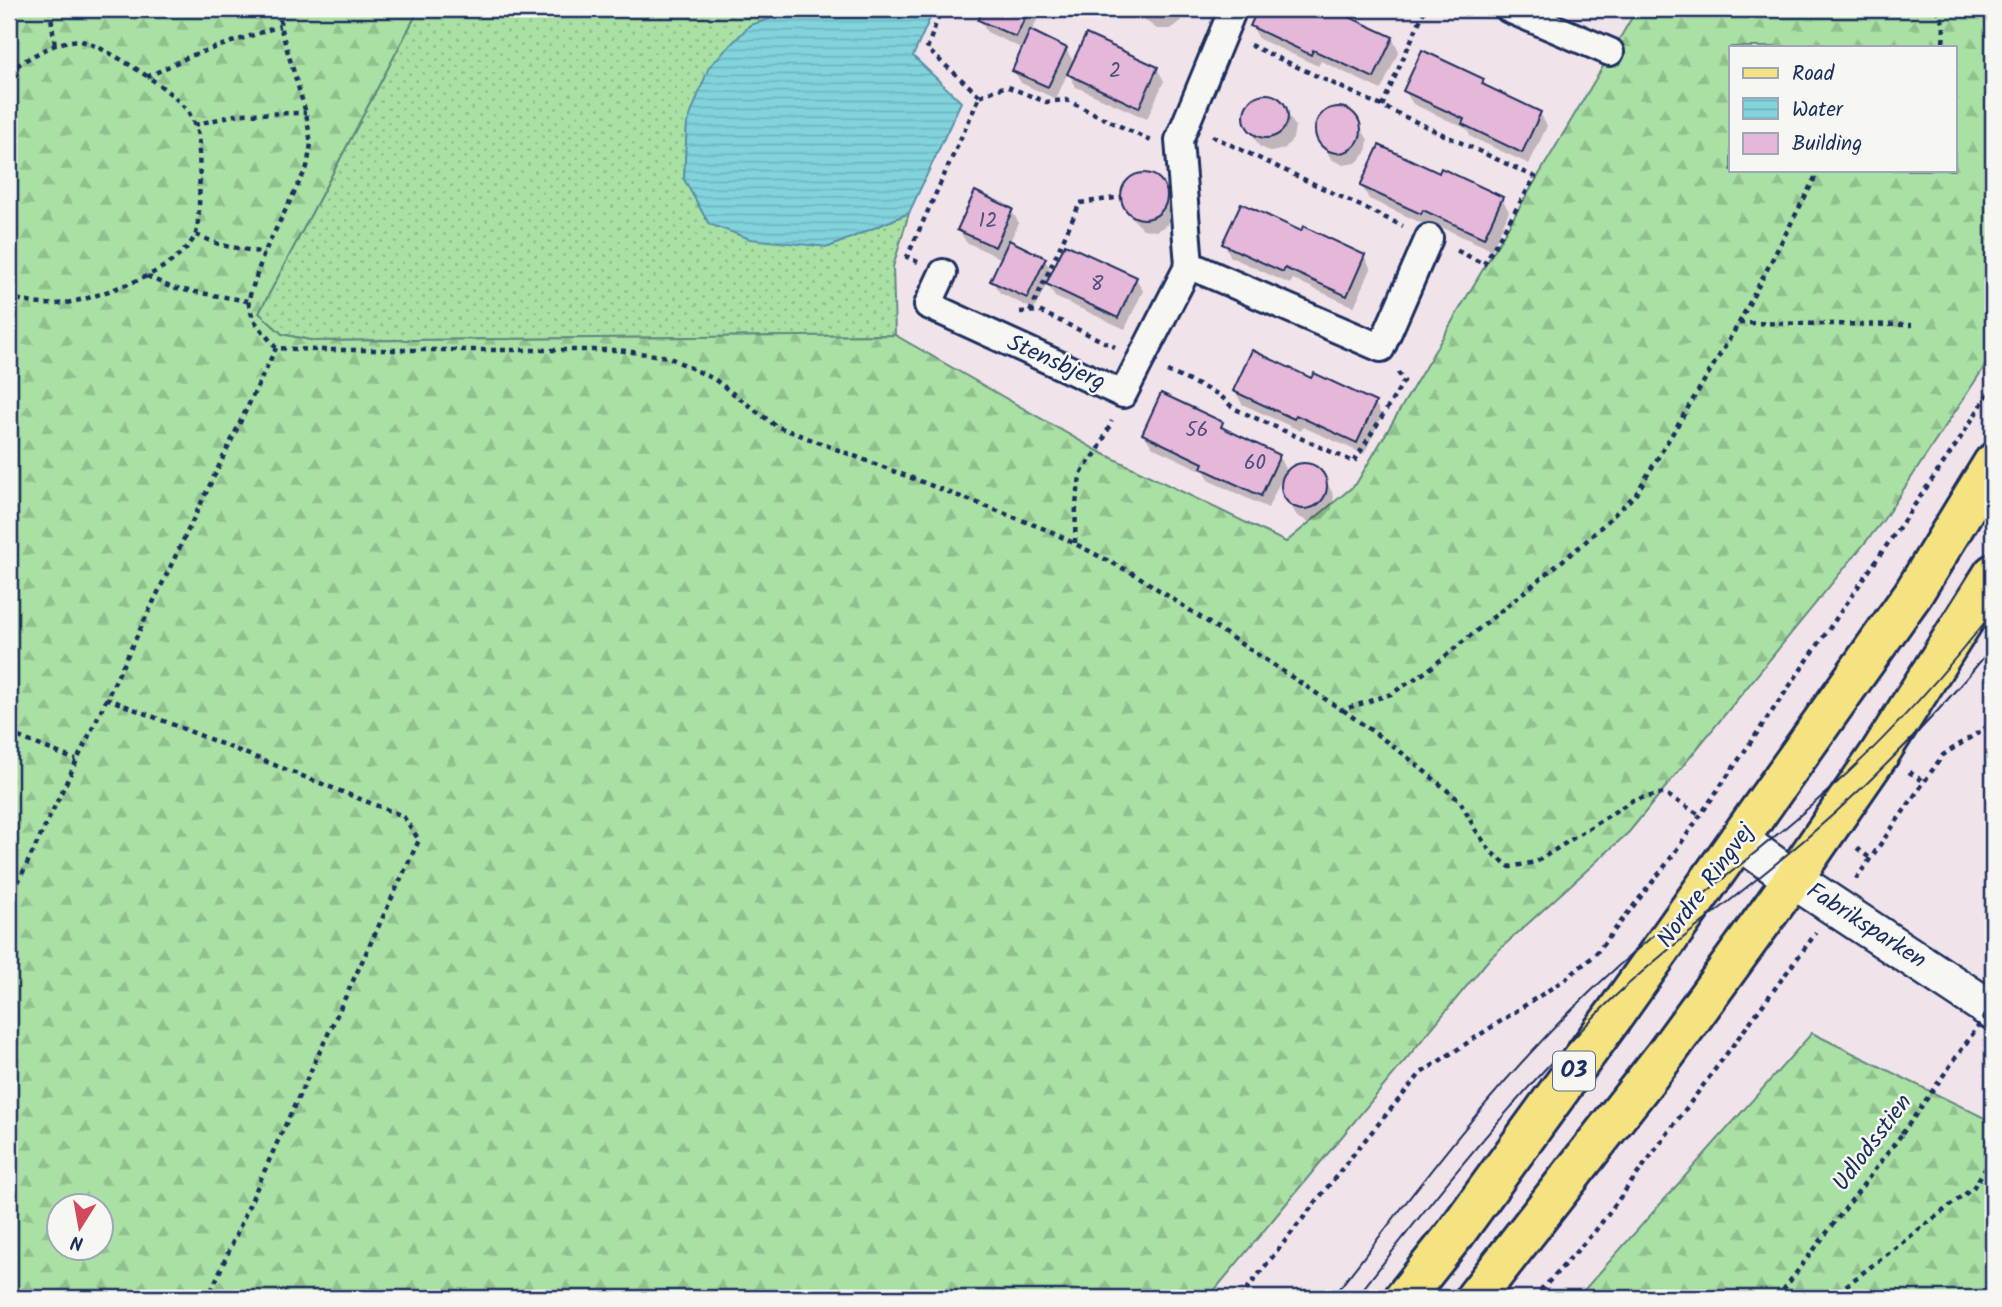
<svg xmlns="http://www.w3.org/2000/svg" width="2002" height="1307" viewBox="0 0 2002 1307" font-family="Kalam,sans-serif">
	<defs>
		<pattern id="grass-dots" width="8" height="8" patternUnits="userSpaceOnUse" patternTransform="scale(1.75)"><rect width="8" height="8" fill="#a9e0a3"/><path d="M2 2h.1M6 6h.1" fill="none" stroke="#91c08f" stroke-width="1.8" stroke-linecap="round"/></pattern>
		<pattern id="forest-firs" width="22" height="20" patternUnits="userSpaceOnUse" patternTransform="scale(1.75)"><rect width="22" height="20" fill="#a9e0a3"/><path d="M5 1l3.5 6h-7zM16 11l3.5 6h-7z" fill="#91c08f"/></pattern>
		<pattern id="water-rules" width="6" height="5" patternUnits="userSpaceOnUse" patternTransform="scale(1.75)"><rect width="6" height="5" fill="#82d3dc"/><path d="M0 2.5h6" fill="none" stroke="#70b5bf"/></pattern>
	</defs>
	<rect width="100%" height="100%" fill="#f1e3ea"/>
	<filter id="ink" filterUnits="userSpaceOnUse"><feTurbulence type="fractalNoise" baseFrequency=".0143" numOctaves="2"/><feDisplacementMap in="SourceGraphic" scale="14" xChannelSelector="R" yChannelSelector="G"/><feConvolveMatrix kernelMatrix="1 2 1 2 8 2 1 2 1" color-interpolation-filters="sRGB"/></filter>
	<g filter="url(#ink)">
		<path fill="url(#grass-dots)" stroke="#628880" stroke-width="2" d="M419 9H801L750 25 687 124 684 179 709 224 829 247 909 213 893 267 895 335 314 341 282 334 259 313Z"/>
		<g fill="url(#forest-firs)" stroke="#628880" stroke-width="2" fill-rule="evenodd">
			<path d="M9 9H419L259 313 282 334 314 341 895 335 1098 451 1286 542 1356 484 1637 9H1993V354L1882 522 1629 832 1490 958 1208 1298H9ZM1731 47H1955V170H1731ZM60 1206H102V1248H60Z"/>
			<path d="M1812 1033 1993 1122V1298H1577Z"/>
		</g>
		<path fill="url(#water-rules)" stroke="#5991aa" stroke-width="2" d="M801 9H913L931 16 913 56 961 102 909 213 829 247 750 239 709 224 684 179 687 124 709 67 750 25Z"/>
		<g fill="#0003">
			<path d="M985 9H1038L1040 13 1031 33 1066 49 1074 63 1157 68 1164 81 1147 119 1076 87 1068 72 1056 99 1021 83 1014 71 1023 49 987 32 980 20Z"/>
			<path d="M1139 9H1185L1181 21 1170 29H1157L1146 21Z"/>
			<path d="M1260 9H1315L1392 38 1399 51 1381 90 1321 61 1318 66 1259 39 1252 26Z"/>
			<path d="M1613 9H1634L1631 16Z"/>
			<path d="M1483 80 1488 89 1540 113 1547 126 1529 164 1471 137 1467 129 1413 104 1405 91Z"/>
			<path d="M1268 95 1280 101 1295 126 1293 139 1284 149 1271 152 1259 146 1245 121 1246 108 1255 98Z"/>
			<path d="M1341 108 1353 114 1368 140 1366 153 1356 163 1343 165 1331 159 1317 133 1319 120 1328 111Z"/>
			<path d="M1141 175 1154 177 1161 184 1169 198 1173 214 1167 225 1156 231 1143 229 1133 219 1125 206 1123 192 1129 181Z"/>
			<path d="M1440 175 1502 199 1509 211 1492 250 1430 222 1428 226 1369 199 1362 186Z"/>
			<path d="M1011 210 1019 223 1009 243 1044 259 1053 273 1136 278 1143 291 1125 329 1055 297 1047 283 1034 310 1000 293 992 281 1002 259 966 242 959 230Z"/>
			<path d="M1302 233 1364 256 1371 269 1354 307 1293 279 1290 284 1231 257 1224 244Z"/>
			<path d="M1312 380 1375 403 1382 416 1364 454 1303 427 1301 431 1242 404 1235 391Z"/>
			<path d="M1222 424 1226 432 1279 456 1286 469 1268 508 1210 481 1205 472 1152 447 1144 434Z"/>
			<path d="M1307 464 1320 469 1334 496 1332 509 1323 519 1309 522 1297 516 1282 490 1284 476 1293 466Z"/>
		</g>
		<g fill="#e5b7d9" stroke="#1b2f5e" stroke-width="2">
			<path d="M983 9H1029L1016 37 978 20Z"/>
			<path d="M1137 9H1174L1163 16 1148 17Z"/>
			<path d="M1258 9H1319L1329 13 1332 9 1393 37 1374 78 1313 50 1311 55 1250 26Z"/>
			<path d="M1030 30 1067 48 1048 87 1012 71Z"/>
			<path d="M1086 34 1158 67 1139 108 1067 74Z"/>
			<path d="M1422 50 1484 79 1482 84 1541 112 1522 153 1462 124 1464 119 1403 91Z"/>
			<circle cx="1266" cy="116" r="22"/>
			<circle cx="1338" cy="130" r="23"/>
			<path d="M1379 145 1439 173 1441 168 1503 197 1484 238 1423 210 1421 214 1360 186Z"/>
			<circle cx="1144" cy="196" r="23"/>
			<path d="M975 191 1013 209 995 247 957 230Z"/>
			<path d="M1241 203 1301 231 1303 226 1365 255 1347 296 1285 268 1283 272 1222 244Z"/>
			<path d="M1009 240 1046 258 1027 298 990 281Z"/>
			<path d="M1065 244 1137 277 1118 318 1046 284Z"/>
			<path d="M1252 350 1311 378 1314 373 1376 402 1357 443 1296 415 1294 419 1233 391Z"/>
			<path d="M1161 393 1223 422 1221 427 1280 455 1261 496 1201 468 1203 463 1142 434Z"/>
			<circle cx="1304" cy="486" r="23"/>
		</g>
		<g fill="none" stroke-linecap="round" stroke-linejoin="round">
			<g stroke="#1b2f5e" stroke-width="32">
				<g id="street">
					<path d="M1509 9 1610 52"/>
					<path d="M1189 265 1381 348 1429 238"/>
					<path d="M943 273 928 305 1123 394 1189 265 1179 140 1233 9"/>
				</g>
			</g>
			<g stroke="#1b2f5e" stroke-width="42">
				<path id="secondary" d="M1739 840 1793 879 1993 1011"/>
			</g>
			<g stroke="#1b2f5e" stroke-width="44">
				<g id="primary">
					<path d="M1404 1298 1455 1234 1615 1014 1913 594 1993 463"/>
					<path d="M1475 1298 1665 1055 1793 879 1880 753 1993 574"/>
				</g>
			</g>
			<g stroke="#1b2f5e" stroke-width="4.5" stroke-dasharray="5 5" stroke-linecap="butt">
				<path d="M50 9 55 46"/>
				<path d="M281 9 280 26 306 113 311 144 307 167 264 253 248 301 253 319 276 348 315 350H618L668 357 714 379 776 426 1050 531 1136 575 1342 710 1391 694 1427 671 1583 544 1636 494 1739 323 1819 170"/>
				<path d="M1936 9 1944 24 1943 47"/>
				<path d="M1250 45 1535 177 1484 264 1456 250"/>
				<path d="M9 72C23 60 62 37 81 41 105 46 179 93 190 115 193 120 196 129 198 135 200 148 201 226 195 236 181 262 144 279 117 288 79 302 48 312 9 296"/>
				<path d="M147 77 190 56 280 26"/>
				<path d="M980 96 1006 86 1046 102 1066 100 1151 141"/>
				<path d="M1382 106 1425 9"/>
				<path d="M194 125 239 114 306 113"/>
				<path d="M1212 136 1403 226"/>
				<path d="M196 235 221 245 264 253"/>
				<path d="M918 262 907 257 980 96 927 49 941 9"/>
				<path d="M147 276 172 288 248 301"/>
				<path d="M1020 312 1039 311 1115 347"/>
				<path d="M1030 312 1080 203 1122 197"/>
				<path d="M1739 323 1912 325"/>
				<path d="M1167 371 1220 395 1233 408 1354 462 1404 381 1397 371"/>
				<path d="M1075 543 1076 504 1080 477 1084 468 1098 451 1112 421"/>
				<path d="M106 698 403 816 419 840 276 1145 208 1298"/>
				<path d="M1343 710 1405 755 1460 801 1475 829 1491 852 1510 867 1536 862 1633 800 1664 793 1700 815"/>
				<path d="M9 733 76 760"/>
				<path d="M1909 772 1923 781"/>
				<path d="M1857 848 1871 859"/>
				<path d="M1856 879 1943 755 1993 723"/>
				<path d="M9 901 276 348"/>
				<path d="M1240 1298 1360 1146 1421 1073 1564 980 1594 956 1668 862 1958 442 1993 386"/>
				<path d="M1534 1298 1596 1230 1816 933"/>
				<path d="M1777 1298 1902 1134"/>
				<path d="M1830 1298 1973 1188 1993 1157"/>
			</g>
			<use href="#street" stroke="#f6f6f2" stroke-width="26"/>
			<use href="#secondary" stroke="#f6f6f2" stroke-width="37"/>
			<use href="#primary" stroke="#f5e382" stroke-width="38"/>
			<g stroke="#1b2f5e" stroke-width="2">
				<path d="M1332 1298C1413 1194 1491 1087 1587 995 1663 922 1750 861 1829 790 1889 737 1943 675 1993 612"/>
				<path d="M1356 1298C1422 1213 1488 1129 1562 1051 1578 1034 1593 1017 1610 1001 1661 953 1718 911 1773 866 1853 801 1928 727 1993 646"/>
			</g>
			<path stroke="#1b2f5e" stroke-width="4.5" stroke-dasharray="5 5" stroke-linecap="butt" d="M1902 1134 1993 1005"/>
		</g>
	</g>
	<g text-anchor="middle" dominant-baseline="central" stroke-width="5" stroke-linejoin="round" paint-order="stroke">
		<g font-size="21" fill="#4e517d">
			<text x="1115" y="71">2</text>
			<text x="988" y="221">12</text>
			<text x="1097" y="284">8</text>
			<text x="1197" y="430">56</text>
			<text x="1255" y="463">60</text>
		</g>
		<rect fill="#f6f6f2" stroke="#5d6b8a" stroke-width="2" x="1553" y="1051.5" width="42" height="39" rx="5"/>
		<g font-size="23" font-weight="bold" fill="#1b2f5e">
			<text x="1574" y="1071">O3</text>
		</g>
		<g font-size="24" fill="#1b2f5e" stroke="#f6f6f2">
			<text transform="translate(1056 363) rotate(24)">Stensbjerg</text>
			<text transform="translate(1706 886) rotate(-54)">Nordre Ringvej</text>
			<text transform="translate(1866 926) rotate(33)">Fabriksparken</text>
			<text transform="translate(1873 1143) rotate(-53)">Udlodsstien</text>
		</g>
	</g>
	<rect width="2002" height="1307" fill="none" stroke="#f6f6f2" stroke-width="35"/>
	<rect x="18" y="18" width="1967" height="1272" fill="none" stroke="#1b2f5e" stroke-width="2.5" filter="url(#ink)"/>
	<rect x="1729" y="46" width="228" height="126" fill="#f6f6f2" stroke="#9ea6b7" stroke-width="2"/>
	<rect x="1743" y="68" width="35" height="10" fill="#f5e382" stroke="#9ea6b7" stroke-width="2"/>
	<text x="1792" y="80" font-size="21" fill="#1b2f5e">Road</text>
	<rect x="1743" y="98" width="35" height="21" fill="url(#water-rules)" stroke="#9ea6b7" stroke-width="2"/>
	<text x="1792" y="116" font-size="21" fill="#1b2f5e">Water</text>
	<rect x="1743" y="133" width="35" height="21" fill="#e5b7d9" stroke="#9ea6b7" stroke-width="2"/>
	<text x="1792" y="150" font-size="21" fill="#1b2f5e">Building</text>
	<g transform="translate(80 1227) rotate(191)"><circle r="33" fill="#f6f6f2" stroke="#9ea6b7" stroke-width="2"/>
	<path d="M0-5L12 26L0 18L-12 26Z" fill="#d1495b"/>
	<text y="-10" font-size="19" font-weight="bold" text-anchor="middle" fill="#1b2f5e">N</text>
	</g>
</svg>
